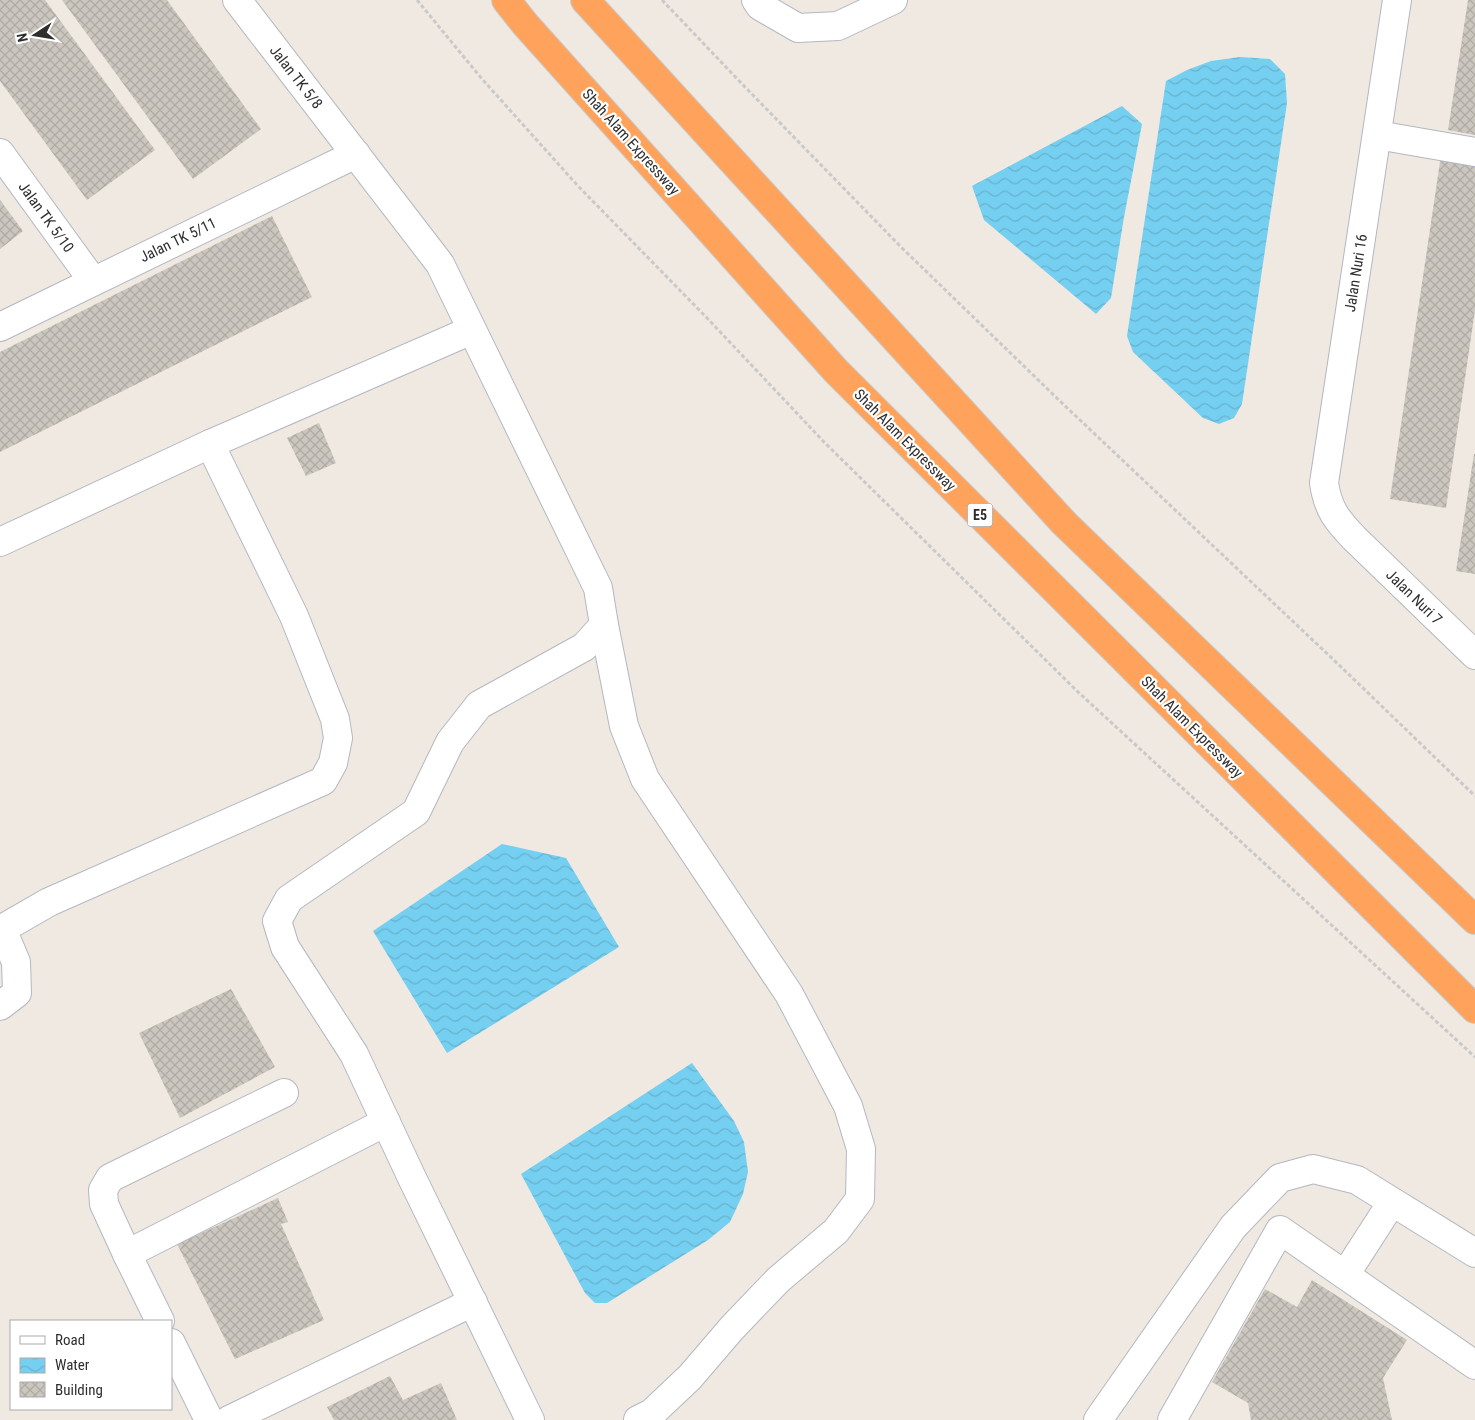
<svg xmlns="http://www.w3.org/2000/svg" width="1475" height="1420" viewBox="0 0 1475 1420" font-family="'Roboto Condensed',sans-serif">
	<defs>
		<pattern id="water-waves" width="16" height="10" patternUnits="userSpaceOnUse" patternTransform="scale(1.25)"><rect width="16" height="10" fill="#75cff0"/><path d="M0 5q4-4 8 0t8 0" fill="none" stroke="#66b2ce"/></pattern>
		<pattern id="building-cross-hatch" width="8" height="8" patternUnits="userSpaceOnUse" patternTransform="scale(1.25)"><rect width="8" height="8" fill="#cbc7bf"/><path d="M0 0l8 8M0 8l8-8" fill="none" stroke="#afaba4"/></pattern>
	</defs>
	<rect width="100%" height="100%" fill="#efe9e1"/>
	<g fill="url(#water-waves)">
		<path d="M1240 57 1270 59 1285 74 1287 103 1242 404 1234 418 1219 424 1203 418 1133 352 1127 336 1166 81 1187 70 1211 61Z"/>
		<path d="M1122 106 1142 124 1124 217 1111 298 1096 314 984 220 972 186Z"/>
		<path d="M502 844 566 858 619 947 447 1053 373 931Z"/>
		<path d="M692 1063 734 1121 744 1142 748 1172 743 1194 730 1222 708 1240 607 1303H595L585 1293 521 1174Z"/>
	</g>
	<g fill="url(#building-cross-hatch)">
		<path d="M0 0H45L155 150 87 200 0 81Z"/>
		<path d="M62 0H167L261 129 193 179Z"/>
		<path d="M1468 0H1475V135L1448 130Z"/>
		<path d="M1441 155 1475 160V310L1446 508 1390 499Z"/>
		<path d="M0 200 23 231 0 249Z"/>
		<path d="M272 216 312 297 0 452V352Z"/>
		<path d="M319 423 336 463 306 476 287 438Z"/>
		<path d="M1474 454H1475V574L1456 571Z"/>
		<path d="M231 989 275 1067 180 1118 139 1033Z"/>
		<path d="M278 1198 288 1222 281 1224 324 1320 235 1359 177 1244Z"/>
		<path d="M1312 1280 1407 1340 1383 1378 1392 1420H1251L1248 1403 1212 1382 1265 1289 1297 1307Z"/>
		<path d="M390 1376 403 1400 441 1383 457 1420H334L327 1407Z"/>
	</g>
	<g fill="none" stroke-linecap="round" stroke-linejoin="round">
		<g stroke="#b4b7c1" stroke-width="30">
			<g id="minor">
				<path d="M237 0 440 264 598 588 604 625 584 647 479 705 450 742 416 812 289 899 277 921 285 947 354 1054 412 1178 530 1420"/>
				<path d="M756 0 760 6 798 28 838 26 893 0"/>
				<path d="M1397 0 1324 483C1328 509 1336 519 1354 538L1475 655"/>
				<path d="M1377 135 1475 152"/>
				<path d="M0 153 93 281"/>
				<path d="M0 327 356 154"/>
				<path d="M210 444 472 330"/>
				<path d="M0 542 210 444 294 616 335 719 338 738 333 763 323 781 49 902 2 929 16 962 17 993 0 1006"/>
				<path d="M604 625 624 726 645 779 789 994 848 1106 861 1149 860 1199 836 1231 778 1280 732 1328 690 1377 652 1413 638 1420"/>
				<path d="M127 1254 104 1204 103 1190 110 1178 284 1093"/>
				<path d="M1345 1275 1392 1202"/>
				<path d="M160 1321 127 1254 386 1122"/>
				<path d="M171 1343 209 1420"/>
				<path d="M229 1420 473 1302"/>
				<path d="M1098 1420 1233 1227 1280 1178 1313 1169 1357 1180 1475 1253"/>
				<path d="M1172 1420 1280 1230 1475 1365"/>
			</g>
		</g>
		<g stroke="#c9c9c9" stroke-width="30">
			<g id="highway">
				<path d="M506 0 525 24 836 371 1475 1009"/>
				<path d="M585 0 1064 523 1475 920"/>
			</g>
		</g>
		<g stroke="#c9c9c9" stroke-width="3" stroke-dasharray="4 2.5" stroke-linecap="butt">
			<path d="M417 0 482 79 578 186 707 318 825 443 1077 691 1475 1057"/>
			<path d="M662 0 745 87 901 247 1062 403 1338 664 1475 796"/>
		</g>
		<use href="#minor" stroke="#fff" stroke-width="28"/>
		<use href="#highway" stroke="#ffa35c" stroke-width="28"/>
	</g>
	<g text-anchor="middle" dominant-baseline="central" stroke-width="4.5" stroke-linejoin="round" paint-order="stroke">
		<rect fill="#fff" stroke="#6d6d6d" stroke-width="1" x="967.5" y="503.5" width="25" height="23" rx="4"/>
		<g font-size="14" font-weight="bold" fill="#2e2e2e">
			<text x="980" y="515">E5</text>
		</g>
		<g font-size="15" fill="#2e2e2e" stroke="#fff">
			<text transform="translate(296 77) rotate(52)">Jalan TK 5/8</text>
			<text transform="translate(631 142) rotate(48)">Shah Alam Expressway</text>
			<text transform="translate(46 217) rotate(54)">Jalan TK 5/10</text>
			<text transform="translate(178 240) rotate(-26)">Jalan TK 5/11</text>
			<text transform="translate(1356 273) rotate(-81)">Jalan Nuri 16</text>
			<text transform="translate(905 440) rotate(45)">Shah Alam Expressway</text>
			<text transform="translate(1414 597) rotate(44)">Jalan Nuri 7</text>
			<text transform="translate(1192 727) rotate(45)">Shah Alam Expressway</text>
		</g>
	</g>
	<rect x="10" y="1320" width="162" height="90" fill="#ffffff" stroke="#ababab"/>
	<rect x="20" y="1336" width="25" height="8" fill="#ffffff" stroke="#ababab"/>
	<text x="55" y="1345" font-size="15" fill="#2e2e2e">Road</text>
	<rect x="20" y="1358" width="25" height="15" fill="url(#water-waves)" stroke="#ababab"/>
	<text x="55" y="1370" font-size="15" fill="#2e2e2e">Water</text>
	<rect x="20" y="1382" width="25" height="15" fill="url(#building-cross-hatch)" stroke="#ababab"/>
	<text x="55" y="1395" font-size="15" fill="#2e2e2e">Building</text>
	<g transform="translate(35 35) rotate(258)" stroke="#ffffff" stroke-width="4" paint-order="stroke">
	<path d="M0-4L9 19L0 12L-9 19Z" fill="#2e2e2e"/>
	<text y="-8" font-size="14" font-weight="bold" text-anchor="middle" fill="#2e2e2e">N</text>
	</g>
</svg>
